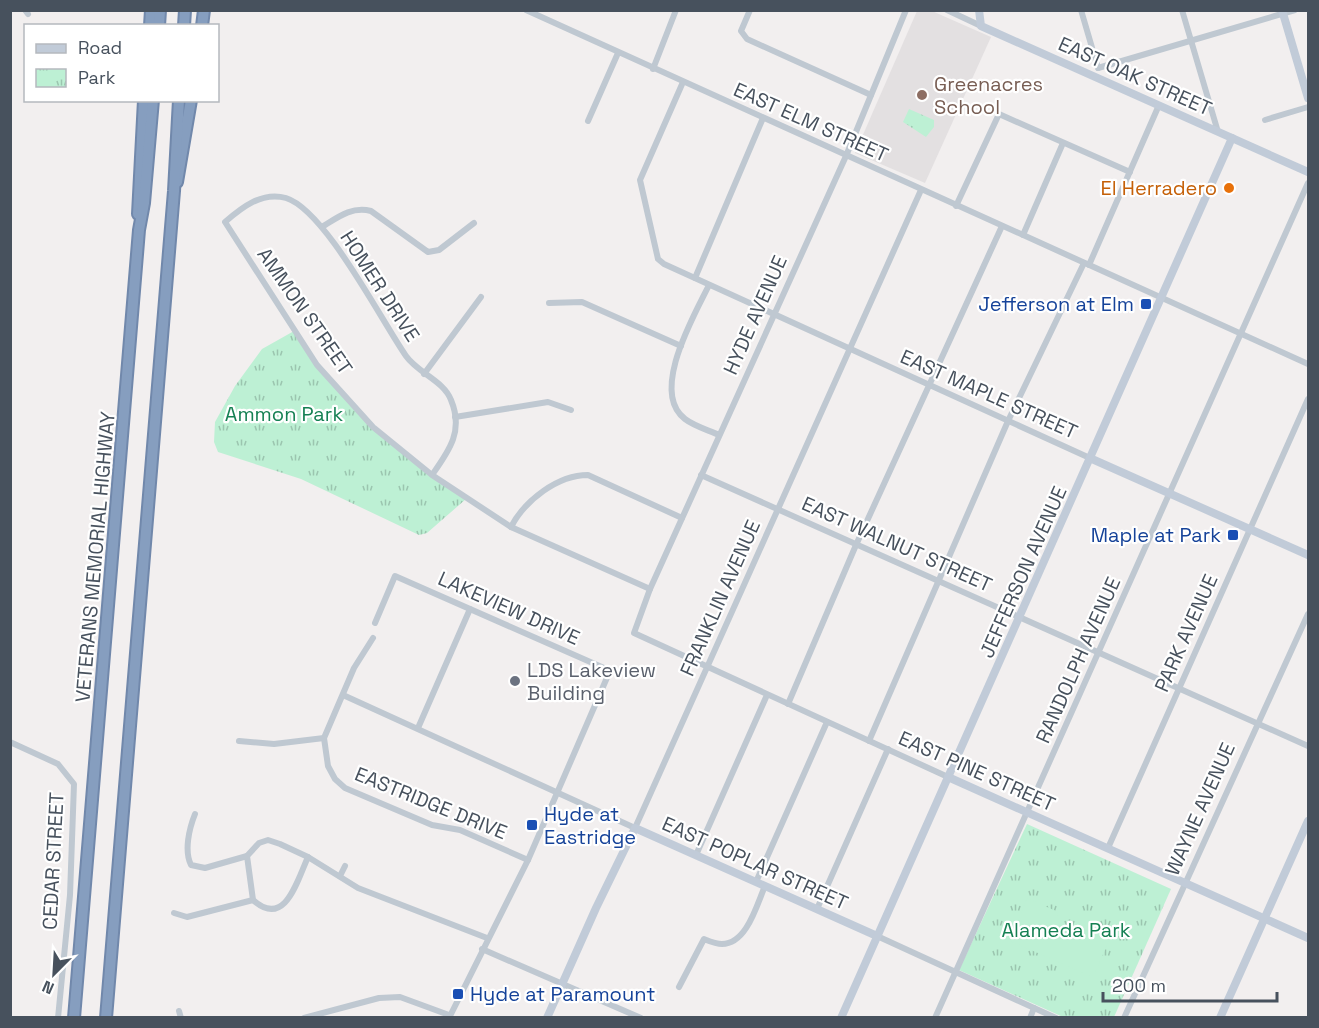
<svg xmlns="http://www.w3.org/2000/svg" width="1319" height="1028" viewBox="0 0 1319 1028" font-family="'Space Grotesk',sans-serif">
	<defs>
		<pattern id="park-tufts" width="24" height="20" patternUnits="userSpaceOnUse" patternTransform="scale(1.5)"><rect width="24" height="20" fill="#bdf0d4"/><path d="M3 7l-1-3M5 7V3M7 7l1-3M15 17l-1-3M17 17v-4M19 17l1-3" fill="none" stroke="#9bc5af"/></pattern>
	</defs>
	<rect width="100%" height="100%" fill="#f2efef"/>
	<path fill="#e3e0e1" d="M917 11H932L991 37 925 183 855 153Z"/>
	<g fill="url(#park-tufts)">
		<path d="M909 109 934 120V127L926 137 903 122Z"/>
		<path d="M294 331 317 365 373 427 466 499 427 533 419 535 301 479 218 452 214 442 215 422 235 386 262 349Z"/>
		<path d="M1027 824 1171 889 1114 1017H1063L959 970Z"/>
	</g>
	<path fill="#bdf0d4" d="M1027 898 1056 911 1063 930 1082 921 1112 934 1093 977 1010 941Z"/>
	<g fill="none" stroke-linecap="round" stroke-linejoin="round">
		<g stroke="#7188ab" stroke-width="14">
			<g id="highway">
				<path d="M150 26 151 10"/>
				<path d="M159 26 160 10"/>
				<path d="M184 26 185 10"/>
				<path d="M202 26 204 10"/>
				<path d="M177 182 191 100"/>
				<path d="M138 214 144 100"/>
				<path d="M74 1018 139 230 144 203 153 100"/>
				<path d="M106 1018 174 191 179 100"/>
			</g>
		</g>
		<g stroke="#bfc8d1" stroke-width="6">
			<path d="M25 10 28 14"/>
			<path d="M526 10 1308 364"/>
			<path d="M750 10 741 31 747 39 871 95"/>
			<path d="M906 10 846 156 650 589 634 633 948 777"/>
			<path d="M947 10 981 26"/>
			<path d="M1081 10 1098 68"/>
			<path d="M1182 10 1218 132"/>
			<path d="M1098 68 1295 10"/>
			<path d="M653 69 676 10"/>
			<path d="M683 82 640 180 658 259 664 264 1092 459"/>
			<path d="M1265 120 1308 107"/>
			<path d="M588 121 618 53"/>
			<path d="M956 206 999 114 1130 172"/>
			<path d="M322 227C338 217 352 206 371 211L428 252 439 250 474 223"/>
			<path d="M1023 235 1063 143"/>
			<path d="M1089 265 1159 105"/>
			<path d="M695 278 763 118"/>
			<path d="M709 285C695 314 649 392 685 419 694 426 708 430 719 435"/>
			<path d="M549 303 582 302 681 346"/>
			<path d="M424 374 481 297"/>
			<path d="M455 417 548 402 571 410"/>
			<path d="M432 475C449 451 464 431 451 400 444 381 418 373 406 356 381 320 325 210 286 198 262 191 241 208 225 222L317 365 373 427 432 475 511 527 650 589"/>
			<path d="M701 475 1308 746"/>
			<path d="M511 527C525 500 558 475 588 475L682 518"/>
			<path d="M375 623 395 576 604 668 609 673 528 860 449 1018"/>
			<path d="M373 638 354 668 324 738 328 766 335 779 345 788 432 825 460 830 528 860"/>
			<path d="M343 695 635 828 921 190"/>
			<path d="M788 704 856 545 1002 226"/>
			<path d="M418 728 470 609"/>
			<path d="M239 741 274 744 324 738"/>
			<path d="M869 741 1008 421 1084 263"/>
			<path d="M10 742 58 764 74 784 70 895 58 1018"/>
			<path d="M195 814C189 829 184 851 191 865L205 868 247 856 253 900C285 929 297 881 308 857"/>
			<path d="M1108 848 1308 399"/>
			<path d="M696 855 767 695"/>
			<path d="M247 856 259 843 268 840 280 844 308 857 358 888 487 938"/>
			<path d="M340 876 345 866"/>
			<path d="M756 882 827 722"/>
			<path d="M817 909 888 749"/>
			<path d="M174 913 187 917 253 900"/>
			<path d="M877 936 1056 1018"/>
			<path d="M482 949 641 1018"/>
			<path d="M679 987 704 939C709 941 716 944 722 944 747 944 757 904 765 886"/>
			<path d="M179 1011 181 1018"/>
			<path d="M304 1018 379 998 400 997 449 1015"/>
			<path d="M935 1018 1308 183"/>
			<path d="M1030 1018 1034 1008"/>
			<path d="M1124 1018 1308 614"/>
		</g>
		<g stroke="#c1cbd8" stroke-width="8">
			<path d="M979 10 981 26 1308 172"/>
			<path d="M1282 10 1308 98"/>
			<path d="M1092 459 1308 555"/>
			<path d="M948 777 1308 938"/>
			<path d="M547 1018 596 908 635 828 877 936"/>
			<path d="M841 1018 1232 138"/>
			<path d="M1220 1018 1308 821"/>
		</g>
		<use href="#highway" stroke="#869ebf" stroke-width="10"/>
	</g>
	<circle fill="#8d6e63" stroke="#fff" stroke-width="2" cx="922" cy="95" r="6"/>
	<circle fill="#e8710a" stroke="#fff" stroke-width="2" cx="1229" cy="188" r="6"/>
	<g fill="#1a4fb4" stroke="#fff" stroke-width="2">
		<rect x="1140" y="298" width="12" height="12" rx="3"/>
		<rect x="1227" y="529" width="12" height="12" rx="3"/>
		<rect x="526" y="819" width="12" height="12" rx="3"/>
		<rect x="452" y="988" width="12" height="12" rx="3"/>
	</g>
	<circle fill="#6b7280" stroke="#fff" stroke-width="2" cx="515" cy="681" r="6"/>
	<g text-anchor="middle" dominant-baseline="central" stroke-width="4.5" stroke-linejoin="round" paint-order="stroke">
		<g font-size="20" fill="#47515d" stroke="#fff">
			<text transform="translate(1135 76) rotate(24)">EAST OAK STREET</text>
			<text transform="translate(811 122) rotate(24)">EAST ELM STREET</text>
			<text transform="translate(380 286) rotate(57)">HOMER DRIVE</text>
			<text transform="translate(305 311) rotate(55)">AMMON STREET</text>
			<text transform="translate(755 315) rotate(-66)">HYDE AVENUE</text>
			<text transform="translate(989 394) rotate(24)">EAST MAPLE STREET</text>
			<text transform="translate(897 544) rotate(24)">EAST WALNUT STREET</text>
			<text transform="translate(95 557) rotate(-85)">VETERANS MEMORIAL HIGHWAY</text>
			<text transform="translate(1023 572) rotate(-66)">JEFFERSON AVENUE</text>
			<text transform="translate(720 598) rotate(-66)">FRANKLIN AVENUE</text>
			<text transform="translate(509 608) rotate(24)">LAKEVIEW DRIVE</text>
			<text transform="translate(1186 633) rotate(-66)">PARK AVENUE</text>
			<text transform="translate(1078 660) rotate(-66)">RANDOLPH AVENUE</text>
			<text transform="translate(977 771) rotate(24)">EAST PINE STREET</text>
			<text transform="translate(431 803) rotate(22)">EASTRIDGE DRIVE</text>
			<text transform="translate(1200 809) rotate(-66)">WAYNE AVENUE</text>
			<text transform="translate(53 861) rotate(-87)">CEDAR STREET</text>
			<text transform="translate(755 863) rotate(24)">EAST POPLAR STREET</text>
		</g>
		<g font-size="20" fill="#785e54" stroke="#fff" text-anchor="start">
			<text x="934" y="84">Greenacres<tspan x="934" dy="23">School</tspan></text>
		</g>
		<g font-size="20" fill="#c56008" stroke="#fff" text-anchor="end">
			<text x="1217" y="188">El Herradero</text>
		</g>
		<g font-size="20" fill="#164399" stroke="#fff" text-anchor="end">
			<text x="1134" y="304">Jefferson at Elm</text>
			<text x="1221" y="535">Maple at Park</text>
			<text x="544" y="814" text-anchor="start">Hyde at<tspan x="544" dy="23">Eastridge</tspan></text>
			<text x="470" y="994" text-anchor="start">Hyde at Paramount</text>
		</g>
		<g font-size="20" fill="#158053" stroke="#fff">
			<text x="284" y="414">Ammon Park</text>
			<text x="1066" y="930">Alameda Park</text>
		</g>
		<g font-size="20" fill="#5b616d" stroke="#fff" text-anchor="start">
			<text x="527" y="670">LDS Lakeview<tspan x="527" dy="23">Building</tspan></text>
		</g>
	</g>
	<rect width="1319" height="1028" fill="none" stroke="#47515d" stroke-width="24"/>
	<rect x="24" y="24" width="195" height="78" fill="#ffffff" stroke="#b5b9be" stroke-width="1.5"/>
	<rect x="36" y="44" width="30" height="9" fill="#c1cbd8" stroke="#b5b9be" stroke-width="1.5"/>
	<text x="78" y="54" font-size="18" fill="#47515d">Road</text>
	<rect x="36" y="69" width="30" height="18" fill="url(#park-tufts)" stroke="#b5b9be" stroke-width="1.5"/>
	<text x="78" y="84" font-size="18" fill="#47515d">Park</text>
	<g transform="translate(54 974) rotate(204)" stroke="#ffffff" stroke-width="4.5" paint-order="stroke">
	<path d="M0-4.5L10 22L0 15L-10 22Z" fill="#47515d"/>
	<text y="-9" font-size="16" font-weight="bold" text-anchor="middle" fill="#47515d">N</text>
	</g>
	<path d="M1103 992v9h174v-9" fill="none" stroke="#47515d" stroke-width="3"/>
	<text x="1112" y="992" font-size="18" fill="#47515d" stroke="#ffffff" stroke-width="4.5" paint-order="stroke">200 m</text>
</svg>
